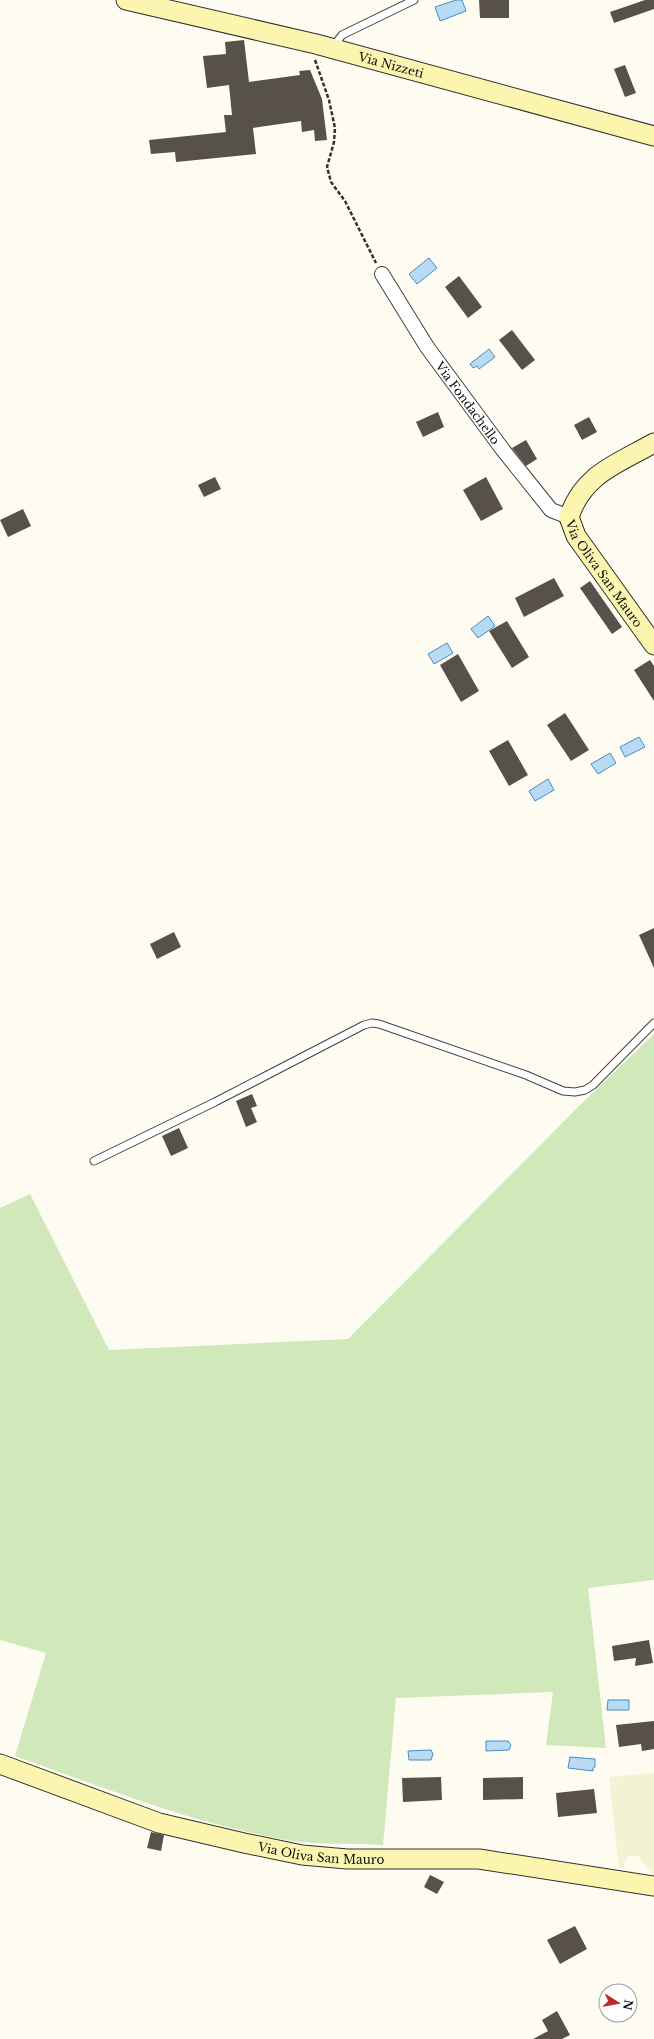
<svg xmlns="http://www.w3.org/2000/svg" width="654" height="2039" viewBox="0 0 654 2039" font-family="'Libre Baskerville',serif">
	<rect width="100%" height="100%" fill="#fefcf1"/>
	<path fill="#f3f2d2" d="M654 1773V1876L638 1856H627L623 1868H619L609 1777Z"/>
	<path fill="#d1e8bb" d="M654 1034V1580L588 1588 606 1748 546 1745 553 1692 396 1698 383 1845C354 1843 320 1845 292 1841 196 1825 105 1788 15 1756L46 1653 0 1640V1208L30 1194 109 1350 348 1339 581 1104Z"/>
	<g fill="#b8dbf3" stroke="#428dc7">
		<path d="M456 0H462L466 11 440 21 435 7Z"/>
		<path d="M429 258 437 268 417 284 409 274Z"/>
		<path d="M489 349 495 357 479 369 477 366 473 368 470 364Z"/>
		<path d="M488 616 495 626 478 638 471 629Z"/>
		<path d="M447 643 453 653 434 664 428 654Z"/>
		<path d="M639 737 645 747 625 757 620 747Z"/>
		<path d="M610 753 616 763 598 774 591 764Z"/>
		<path d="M548 779 554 790 535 801 529 791Z"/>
		<path d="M608 1700H629V1710H607Z"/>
		<path d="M486 1741H508L511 1745 509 1750 486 1751Z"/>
		<path d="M431 1750 433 1754 431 1760H409L408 1751Z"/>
		<path d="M570 1757 595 1759V1767L593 1768V1771L568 1768Z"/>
	</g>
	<g fill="#57504b">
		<path d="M479 0H509V18H480Z"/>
		<path d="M645 0H654V9L614 23 610 12Z"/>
		<path d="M244 40 249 82 300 75 299 71 310 70 322 99 327 140 315 141 314 130 302 132 301 121 253 128 256 154 176 162 175 152 151 154 149 140 226 132 224 115H232L229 85 207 88 203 56 226 54 225 42Z"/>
		<path d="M625 65 636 93 625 97 614 69Z"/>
		<path d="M459 276 482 307 468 318 445 287Z"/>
		<path d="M512 330 535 360 522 370 499 340Z"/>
		<path d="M438 412 444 427 423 437 416 422Z"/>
		<path d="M589 417 597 432 582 440 574 425Z"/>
		<path d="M526 440 537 459 526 466 512 448Z"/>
		<path d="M215 477 221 489 204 497 198 485Z"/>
		<path d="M486 477 503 509 481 521 463 490Z"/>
		<path d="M23 509 31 526 8 537 0 520Z"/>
		<path d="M554 578 564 596 524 617 515 598Z"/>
		<path d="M590 581 622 627 612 634 580 588Z"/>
		<path d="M507 621 529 657 512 668 489 631Z"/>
		<path d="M458 654 479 691 461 702 440 665Z"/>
		<path d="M650 660 654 666V701L634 670Z"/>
		<path d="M565 713 589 750 571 761 547 725Z"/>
		<path d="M508 740 528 775 509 786 489 751Z"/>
		<path d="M654 928V968L639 935Z"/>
		<path d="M174 932 181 947 157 959 150 944Z"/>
		<path d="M252 1094 257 1106 251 1108 257 1122 246 1127 236 1101Z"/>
		<path d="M179 1128 188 1148 171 1156 162 1136Z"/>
		<path d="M649 1640 653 1663 635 1666 636 1658 614 1661 612 1646Z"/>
		<path d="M654 1721V1749L642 1751 641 1744 619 1747 616 1725Z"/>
		<path d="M441 1777 442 1800 403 1802 402 1778Z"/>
		<path d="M523 1777V1799L483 1800V1778Z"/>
		<path d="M594 1789 597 1813 558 1817 556 1793Z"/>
		<path d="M151 1832 164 1835 161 1851 147 1848Z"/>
		<path d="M430 1875 444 1882 437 1894 424 1887Z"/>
		<path d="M575 1926 587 1949 560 1964 547 1940Z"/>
		<path d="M557 2011 570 2035 562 2039H533L548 2031 542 2020Z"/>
	</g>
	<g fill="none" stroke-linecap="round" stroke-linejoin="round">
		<g stroke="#424242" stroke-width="9">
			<g id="lane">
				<path d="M333 47 342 35 414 0"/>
				<path d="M94 1161 215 1102 364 1025 372 1023 379 1024 526 1075 563 1091 575 1092 585 1090 593 1085 654 1023"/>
			</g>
		</g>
		<g stroke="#424242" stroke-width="16">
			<g id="street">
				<path id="s1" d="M382 274 427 347 503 450 551 510 569 517"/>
			</g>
		</g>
		<g stroke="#313131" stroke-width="21">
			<g id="secondary">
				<path id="s2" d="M126 0 316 44 654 136"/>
				<path id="s3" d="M654 443C617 464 583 474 569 517L576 536 654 645"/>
				<path id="s4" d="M0 1764 159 1823 244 1843 302 1855 347 1859H479L654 1886"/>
			</g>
		</g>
		<path stroke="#313131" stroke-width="2.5" stroke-dasharray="4 2" stroke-linecap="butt" d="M315 60 329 100 335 128 334 142 327 167 331 182 345 201 376 263"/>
		<use href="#lane" stroke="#fff" stroke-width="7"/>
		<use href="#street" stroke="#fff" stroke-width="14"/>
		<use href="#secondary" stroke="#fbf5af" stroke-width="19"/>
	</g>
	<g text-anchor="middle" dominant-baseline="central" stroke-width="4" stroke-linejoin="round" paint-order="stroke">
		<g font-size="12" fill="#0f0f0f" stroke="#fff">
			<text stroke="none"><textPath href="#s2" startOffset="273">Via Nizzeti</textPath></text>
			<text stroke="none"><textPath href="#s1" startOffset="155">Via Fondachello</textPath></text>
			<text stroke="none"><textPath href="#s3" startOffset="183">Via Oliva San Mauro</textPath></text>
			<text stroke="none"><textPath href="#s4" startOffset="335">Via Oliva San Mauro</textPath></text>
		</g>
	</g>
	<g transform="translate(618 2003) rotate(101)"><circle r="19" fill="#ffffff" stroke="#9f9f9f"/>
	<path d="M0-3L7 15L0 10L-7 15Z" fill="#b92c2e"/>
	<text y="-6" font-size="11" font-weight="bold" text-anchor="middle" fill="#0f0f0f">N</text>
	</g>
</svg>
